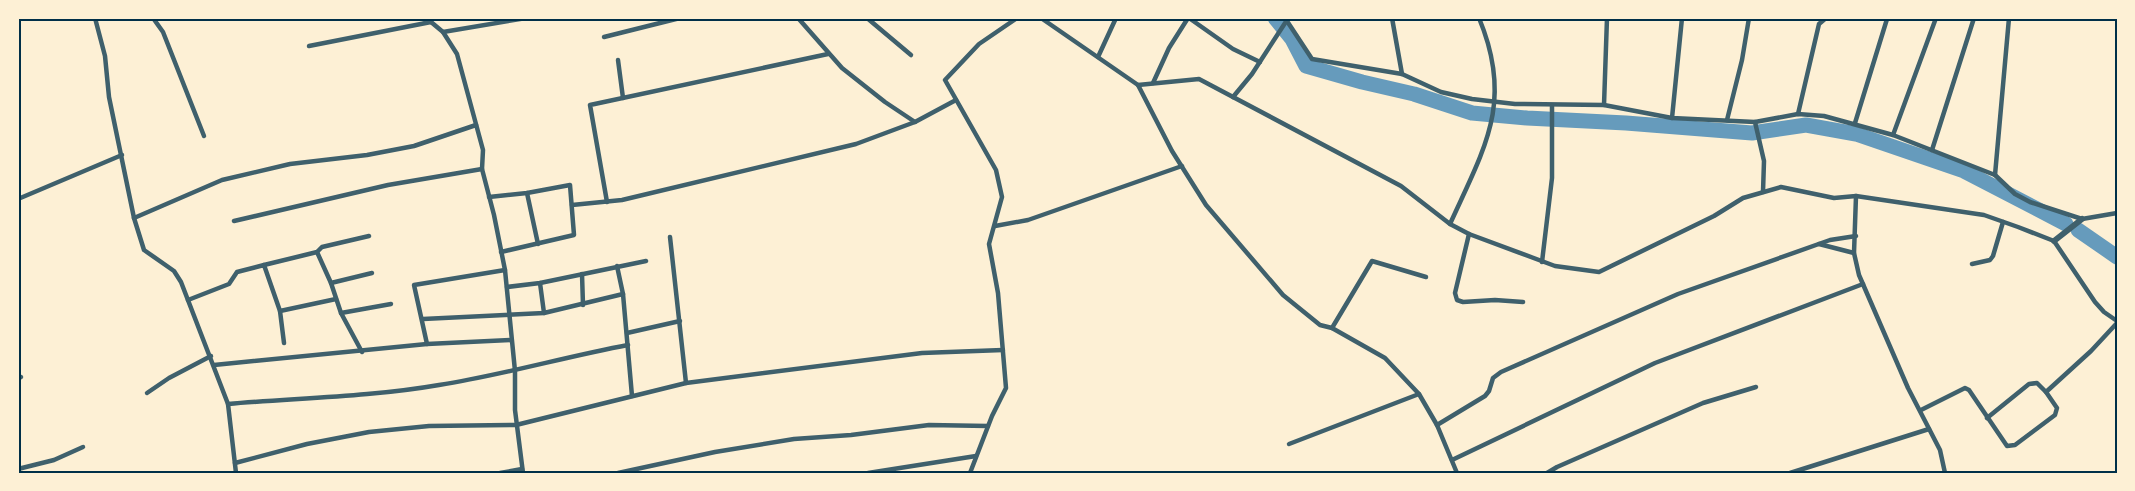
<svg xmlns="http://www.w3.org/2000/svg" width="2135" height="491" viewBox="0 0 2135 491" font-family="Lato,sans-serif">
	<rect width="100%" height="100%" fill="#fdf0d5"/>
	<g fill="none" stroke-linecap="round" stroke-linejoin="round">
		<g stroke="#669bbc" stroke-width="15">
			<path d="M1275 18 1292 39 1306 66 1362 82 1414 94 1472 113 1527 118 1626 123 1752 133 1806 125 1856 134 1964 171 2066 224"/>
			<path d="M2078 230 2117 257"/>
		</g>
		<g stroke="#3f606c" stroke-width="4.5">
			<path d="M95 18 105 56 109 97 134 218 144 250 174 271 181 282 228 404 236 473"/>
			<path d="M153 18 163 32 204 136"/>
			<path d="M420 18 431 22"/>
			<path d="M430 18 431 22 443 32 457 54 483 150 482 169 494 215 505 270 515 371V410L523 473"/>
			<path d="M798 18 842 68 885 102 915 122"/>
			<path d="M867 18 911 55"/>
			<path d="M1041 18 1138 85 1172 151 1206 205 1283 295 1320 325 1332 328 1385 358 1419 394 1437 425 1457 473"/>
			<path d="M1189 18 1233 49 1260 62"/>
			<path d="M1285 18 1312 59 1402 74 1441 92 1472 99 1515 104 1604 105 1672 118 1755 122 1798 114 1824 116 1893 135 1995 175 2015 194 2030 202 2082 219 2117 213"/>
			<path d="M1392 18 1402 74"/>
			<path d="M443 32 526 18"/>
			<path d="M604 37 680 18"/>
			<path d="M309 46 431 22"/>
			<path d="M1098 57 1116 18"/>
			<path d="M618 60 623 98"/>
			<path d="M1153 83 1169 48 1188 18"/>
			<path d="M1138 85 1199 79 1401 186 1450 224 1469 234 1555 266 1599 272 1714 216 1743 198 1781 187 1834 198 1856 196 1984 215 2018 227 2054 241 2095 302 2104 312 2117 321"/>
			<path d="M1233 97 1252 74 1287 20"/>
			<path d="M1604 105 1607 18"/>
			<path d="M1798 114 1819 24 1826 18"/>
			<path d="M1672 118 1682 18"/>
			<path d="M1727 120 1742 60 1749 18"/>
			<path d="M1755 122 1764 161 1763 192"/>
			<path d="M1855 123 1887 19 1889 18"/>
			<path d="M1893 135 1936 18"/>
			<path d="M1932 150 1974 18"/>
			<path d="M1995 175 2009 18"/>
			<path d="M527 193 538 244"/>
			<path d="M1856 196 1854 253 1859 275 1908 388 1940 450 1945 473"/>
			<path d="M489 197 527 193 570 185 574 235 501 252"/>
			<path d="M18 199 122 155"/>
			<path d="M607 202 590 105 828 54"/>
			<path d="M572 205 622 200 856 144 915 122 956 100"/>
			<path d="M134 218 222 180 290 164 367 155 414 146 476 125"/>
			<path d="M234 221 388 185 482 169"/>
			<path d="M1450 224C1485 147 1514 102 1479 18"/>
			<path d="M995 226 1028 220 1182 166"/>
			<path d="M1469 234 1455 293 1457 300 1463 302 1495 300 1523 302"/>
			<path d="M670 237 686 383"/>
			<path d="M1819 244 1854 253"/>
			<path d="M317 252 331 283 341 313 362 352"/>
			<path d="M1542 262 1552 178V106"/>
			<path d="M1972 264 1990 260 1993 256 2003 222"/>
			<path d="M264 265 317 252 322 247 369 236"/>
			<path d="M617 266 623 294 632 396"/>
			<path d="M582 274 583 305"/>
			<path d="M331 283 372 273"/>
			<path d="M540 283 544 313"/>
			<path d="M507 287 540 283 646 261"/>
			<path d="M188 300 229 284 237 272 264 265 280 311 284 343"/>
			<path d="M280 311 336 299"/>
			<path d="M341 313 391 304"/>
			<path d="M423 319 544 313 623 294"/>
			<path d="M1332 328 1372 261 1426 277"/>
			<path d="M627 333 680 321"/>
			<path d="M427 344 414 285 505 270"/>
			<path d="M214 365 427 344 511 340"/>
			<path d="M18 378 21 377"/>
			<path d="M147 393 169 378 211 356"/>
			<path d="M228 404C298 398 370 397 439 385 503 375 564 357 628 345"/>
			<path d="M1921 410 1965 388 1969 390 2007 446 2015 445 2055 415 2057 408 2046 392 2091 351 2117 323"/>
			<path d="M1987 418 2029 384 2037 383 2046 392"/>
			<path d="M1437 425 1485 396 1489 391 1493 378 1501 372 1678 294 1830 240 1856 236"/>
			<path d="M1289 444 1419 394"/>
			<path d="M1452 460 1655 363 1863 284"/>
			<path d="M235 463 307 444 369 432 429 426 516 425 686 383 922 353 1003 350"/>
			<path d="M18 469 54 460 83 447"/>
			<path d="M500 473 522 469"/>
			<path d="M618 473 715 452 794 439 851 435 929 425 988 426"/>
			<path d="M868 473 976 456"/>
			<path d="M970 473 992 416 1006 388 998 293 989 244 1002 197 996 170 945 80 979 44 1017 18"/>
			<path d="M1547 473 1557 467 1703 403 1756 387"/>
			<path d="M1790 473 1929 429"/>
		</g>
		<path stroke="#3f606c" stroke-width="6" d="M2054 241 2082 219"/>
	</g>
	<rect width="2135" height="491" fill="none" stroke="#fdf0d5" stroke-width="39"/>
	<rect x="20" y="20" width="2096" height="452" fill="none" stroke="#003049" stroke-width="2"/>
</svg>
